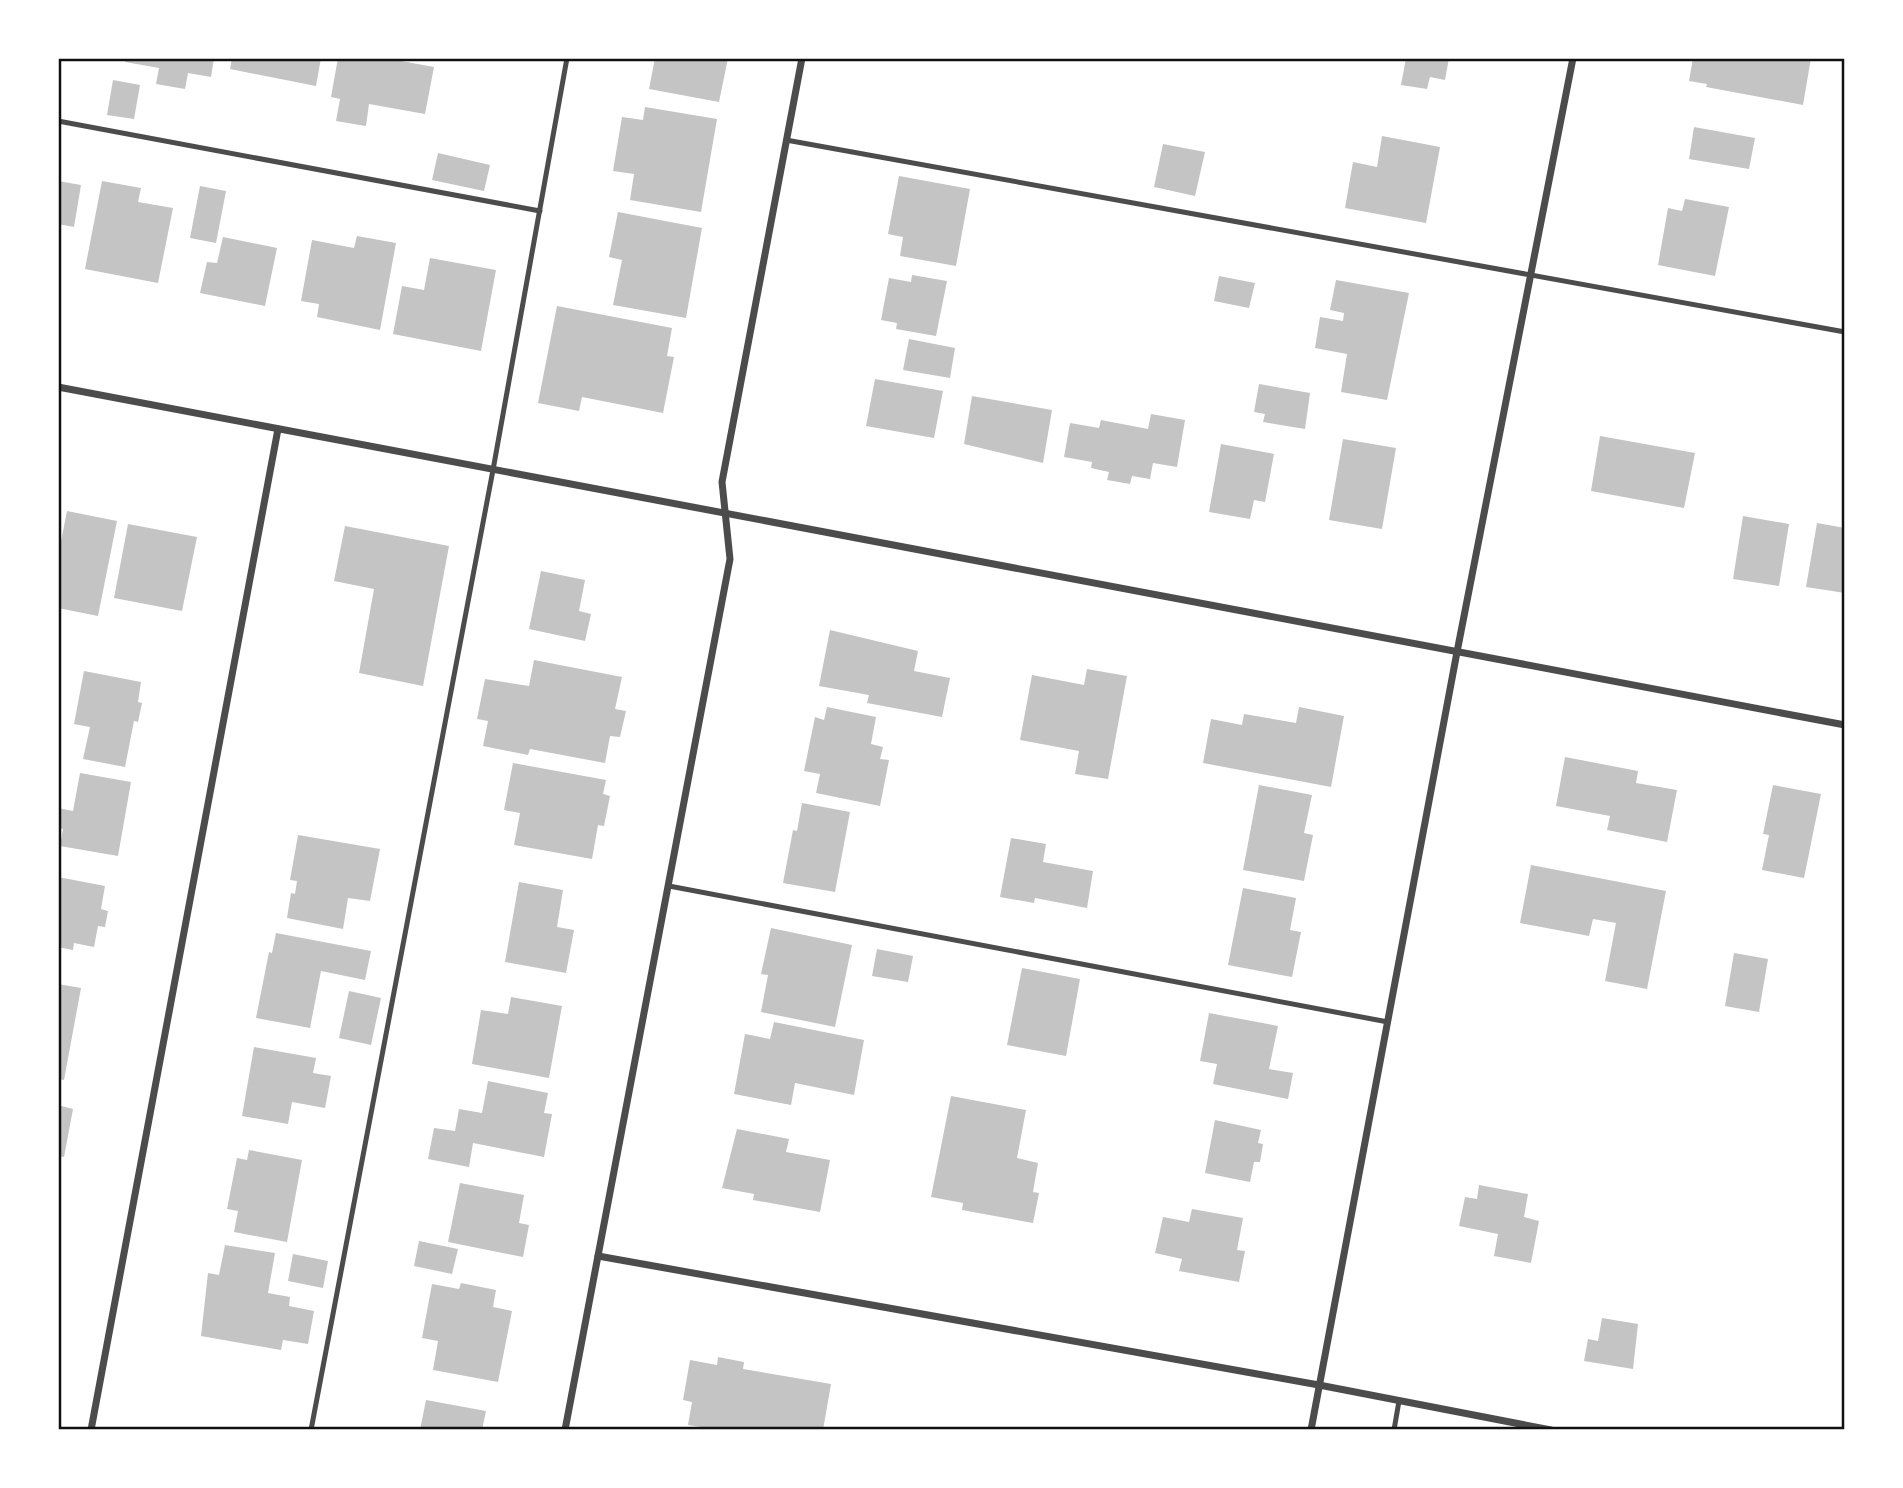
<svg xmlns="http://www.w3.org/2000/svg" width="1903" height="1488" viewBox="0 0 1903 1488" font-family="Quicksand,sans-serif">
	<rect width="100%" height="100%" fill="#fff"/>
	<g fill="#c4c4c4">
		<path d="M126 58H214L211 77 188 73 185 89 156 84 159 68 125 62Z"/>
		<path d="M232 58H321L316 86 230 69Z"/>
		<path d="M338 58H402L401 61 434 67 425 114 369 104 366 126 336 121 340 99 331 97Z"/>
		<path d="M655 58H728L719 102 649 89Z"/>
		<path d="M1406 58H1449L1445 80 1430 77 1427 89 1401 85Z"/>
		<path d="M1693 58H1811L1803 105 1706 87 1707 84 1689 81Z"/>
		<path d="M113 80 140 85 134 119 107 115Z"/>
		<path d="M645 107 717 119 701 212 630 200 634 174 613 171 622 117 643 120Z"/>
		<path d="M1694 127 1755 138 1749 169 1689 159Z"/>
		<path d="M1382 136 1440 147 1426 223 1345 208 1353 162 1377 167Z"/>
		<path d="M1163 144 1205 152 1195 196 1154 187Z"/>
		<path d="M438 153 490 165 484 191 432 180Z"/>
		<path d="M899 176 970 189 956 266 900 256 903 237 888 234Z"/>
		<path d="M58 181 81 185 74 227 58 224Z"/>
		<path d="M102 181 141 188 138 202 173 208 158 283 85 269Z"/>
		<path d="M200 186 226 191 216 243 190 238Z"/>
		<path d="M1685 199 1729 207 1715 276 1658 265 1668 208 1682 211Z"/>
		<path d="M618 212 702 228 686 318 613 305 622 260 609 257Z"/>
		<path d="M357 236 396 243 380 330 317 317 319 304 301 301 312 240 354 248Z"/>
		<path d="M223 237 277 248 265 306 200 293 207 262 217 263Z"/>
		<path d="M430 258 496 270 481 351 393 334 402 286 424 290Z"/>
		<path d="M912 275 947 281 936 336 896 329 897 323 881 320 889 278 911 282Z"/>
		<path d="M1219 276 1255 283 1249 308 1214 301Z"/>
		<path d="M1336 280 1409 293 1387 400 1341 392 1347 354 1315 348 1320 317 1343 321 1344 313 1330 310Z"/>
		<path d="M557 306 672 328 667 356 674 357 663 413 582 397 579 411 538 403Z"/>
		<path d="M909 339 955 348 950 378 903 370Z"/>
		<path d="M875 379 943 391 934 438 866 426Z"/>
		<path d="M1259 384 1310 393 1305 429 1263 422 1265 414 1254 412Z"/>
		<path d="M972 396 1052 410 1043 463 964 444Z"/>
		<path d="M1151 414 1185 420 1177 467 1153 463 1150 479 1132 476 1130 484 1107 480 1109 472 1091 468 1092 462 1064 457 1070 423 1099 428 1101 420 1148 429Z"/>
		<path d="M1600 436 1695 453 1684 508 1591 491Z"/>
		<path d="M1343 439 1396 448 1382 529 1329 520Z"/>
		<path d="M1221 444 1274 454 1265 502 1254 500 1250 519 1209 512Z"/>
		<path d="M67 511 117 521 98 616 58 608V557Z"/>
		<path d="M1743 516 1789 524 1779 586 1733 579Z"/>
		<path d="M1817 523 1845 528V593L1806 587Z"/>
		<path d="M128 524 197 537 182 611 114 598Z"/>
		<path d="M345 526 449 546 423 686 359 673 374 589 334 581Z"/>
		<path d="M541 571 585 580 579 611 591 614 585 641 529 629Z"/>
		<path d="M830 630 918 651 914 671 950 678 942 717 867 703 869 695 819 686Z"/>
		<path d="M534 660 622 677 615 709 626 711 620 737 610 736 605 763 530 749 528 755 483 746 488 721 477 719 485 679 529 686Z"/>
		<path d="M1087 669 1127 676 1108 779 1075 774 1079 751 1020 740 1032 675 1084 685Z"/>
		<path d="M84 671 141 682 138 702 142 703 138 722 134 721 125 767 83 759 90 727 74 724Z"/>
		<path d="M827 707 876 717 871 744 883 747 880 759 889 760 880 806 816 793 820 774 804 771 815 717 824 720Z"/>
		<path d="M1299 707 1344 716 1331 787 1203 763 1211 719 1242 725 1244 714 1296 723Z"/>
		<path d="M1565 757 1638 771 1636 783 1677 790 1667 842 1607 830 1610 816 1556 806Z"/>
		<path d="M513 763 606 780 603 794 610 796 604 826 598 825 592 859 514 845 520 813 504 810Z"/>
		<path d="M80 773 131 782 118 856 60 846 63 829 58 828V808L73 811Z"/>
		<path d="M1259 785 1312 795 1304 833 1313 835 1304 881 1243 870Z"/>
		<path d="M1773 785 1821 794 1804 878 1762 870 1769 835 1763 834Z"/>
		<path d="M802 803 850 812 835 892 783 883 793 830 797 831Z"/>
		<path d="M298 835 380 849 370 901 348 898 343 929 287 918 291 893 295 894 297 881 290 880Z"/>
		<path d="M1011 838 1046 844 1043 862 1093 871 1087 908 1035 898 1034 903 1000 897Z"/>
		<path d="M1531 865 1666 891 1647 989 1605 981 1616 923 1593 919 1589 936 1520 923Z"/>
		<path d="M58 877 105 886 101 909 108 911 105 927 98 926 94 947 74 943 73 950 58 947Z"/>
		<path d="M519 882 563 890 557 927 574 930 566 973 505 962Z"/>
		<path d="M1243 888 1296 898 1290 930 1301 932 1292 977 1228 965Z"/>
		<path d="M771 928 852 945 835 1027 761 1012 768 975 761 974Z"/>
		<path d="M276 933 371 951 365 980 321 971 310 1028 256 1018 269 952 272 953Z"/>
		<path d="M877 949 913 956 908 982 872 976Z"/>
		<path d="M1734 953 1768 959 1759 1012 1725 1006Z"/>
		<path d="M1022 968 1080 979 1066 1056 1007 1045Z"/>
		<path d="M58 984 81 988 64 1080 58 1079Z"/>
		<path d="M349 991 381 998 371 1045 339 1038Z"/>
		<path d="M511 997 562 1006 549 1078 472 1064 481 1010 508 1014Z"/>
		<path d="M1209 1013 1278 1026 1269 1069 1293 1073 1288 1099 1213 1084 1217 1064 1200 1061Z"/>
		<path d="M774 1022 864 1040 854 1095 795 1083 791 1105 734 1094 745 1034 770 1039Z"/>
		<path d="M254 1047 316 1058 313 1073 331 1076 325 1108 292 1102 288 1124 242 1116Z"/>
		<path d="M488 1081 548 1093 544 1113 552 1114 544 1157 473 1143 469 1167 428 1159 434 1128 455 1131 459 1109 482 1113Z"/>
		<path d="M951 1096 1026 1110 1017 1158 1038 1163 1033 1192 1039 1193 1033 1223 962 1210 963 1203 931 1197Z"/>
		<path d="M58 1105 73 1109 64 1157 58 1156Z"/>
		<path d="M1215 1120 1261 1130 1258 1143 1263 1144 1260 1162H1254L1250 1182 1205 1173Z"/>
		<path d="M737 1129 789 1139 786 1152 830 1160 820 1212 753 1200 754 1194 722 1188Z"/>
		<path d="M249 1150 302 1160 287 1242 234 1232 238 1211 227 1209 237 1158 247 1160Z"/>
		<path d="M460 1183 524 1195 519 1223 529 1225 523 1257 448 1242Z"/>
		<path d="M1479 1185 1528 1194 1524 1217 1539 1221 1531 1263 1494 1256 1498 1234 1459 1226 1465 1197 1477 1199Z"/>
		<path d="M1192 1209 1243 1218 1237 1250 1245 1251 1239 1282 1179 1271 1182 1259 1155 1253 1163 1217 1189 1222Z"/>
		<path d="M419 1241 458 1249 452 1274 414 1266Z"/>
		<path d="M225 1245 275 1253 268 1293 290 1297 289 1306 314 1311 308 1344 283 1340 281 1350 201 1336 208 1273 219 1275Z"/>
		<path d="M293 1254 328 1261 323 1288 288 1281Z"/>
		<path d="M461 1283 496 1290 493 1307 512 1311 498 1382 433 1370 438 1341 422 1338 432 1284 459 1289Z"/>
		<path d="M1602 1318 1638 1324 1633 1369 1584 1361 1588 1339 1598 1341Z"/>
		<path d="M718 1357 744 1362 743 1369 831 1384 823 1430H721L688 1425 692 1402 683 1400 690 1360 717 1365Z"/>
		<path d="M426 1400 486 1411 482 1430H420Z"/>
	</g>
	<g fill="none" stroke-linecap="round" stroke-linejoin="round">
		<g stroke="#4c4c4c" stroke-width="5">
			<path d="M58 121 540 211"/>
			<path d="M786 140 1845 332"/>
			<path d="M669 886 1388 1022"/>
			<path d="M311 1430 493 470 567 58"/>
			<path d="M1394 1430 1399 1401"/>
		</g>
		<g stroke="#4c4c4c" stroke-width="7">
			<path d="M58 387 1845 725"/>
			<path d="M598 1256 1319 1385 1551 1430"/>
			<path d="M91 1430 278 429"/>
			<path d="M565 1430 730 559 722 482 802 58"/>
			<path d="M1311 1430 1457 652 1573 58"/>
		</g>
	</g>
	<rect width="1903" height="1488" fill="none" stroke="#ffffff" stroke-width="119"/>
	<rect x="60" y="60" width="1783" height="1368" fill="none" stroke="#111" stroke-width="2.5"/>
</svg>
